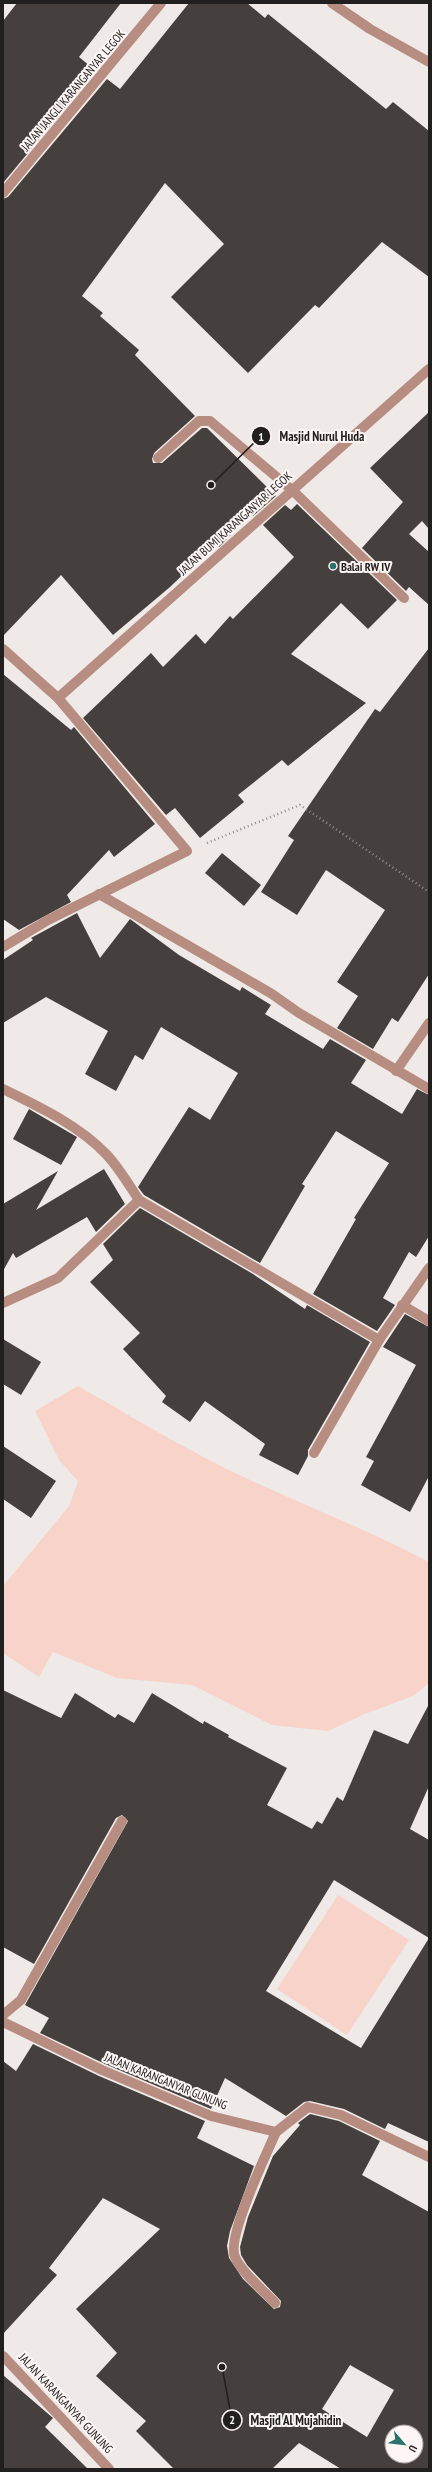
<svg xmlns="http://www.w3.org/2000/svg" width="432" height="2472" viewBox="0 0 432 2472" font-family="'PT Sans Narrow',sans-serif">
	<rect width="100%" height="100%" fill="#efe9e7"/>
	<g fill="#f8d3ca">
		<path d="M78 1386C127 1414 175 1443 225 1468 292 1501 363 1527 429 1562V1683L413 1696 362 1715 328 1731 272 1725 192 1685 117 1678 53 1652 39 1677 3 1653V1586L69 1506 78 1481 59 1460 35 1411Z"/>
		<path d="M338 1895 409 1940 347 2035 277 1989Z"/>
	</g>
	<g fill="#45403e" fill-rule="evenodd">
		<path d="M17 3H121L79 57 96 71 3 183V21Z"/>
		<path d="M189 3H247L265 18 268 14 386 109 393 102 429 131V277L382 242 319 308 315 305 248 373 171 297 224 244 165 183 82 296 103 313 100 316 139 350 135 355 195 416 154 453 152 459 153 463H162L202 428H207L276 496 253 516 251 514 219 547 215 544 170 587 113 635 61 575 3 636V199L8 197 107 79 120 89Z"/>
		<path d="M429 412V529L422 521 409 534 429 552V605L409 587 406 591 362 548 403 502 370 468Z"/>
		<path d="M297 504 397 600 368 629 341 603 291 654 366 703 288 766 282 760 238 795 244 802 200 838 175 808 166 815 83 718 151 653 163 667 196 634 205 644 230 616 233 619 294 557 263 525 285 505 291 510Z"/>
		<path d="M429 648V974L398 1022 392 1018 373 1049 337 1028 358 996 337 982 385 910 326 870 297 915 261 892 294 840 288 836 375 709 380 712Z"/>
		<path d="M3 674 71 730 74 727 155 824 114 857 109 850 67 895 71 902 19 930 3 919Z"/>
		<path d="M222 853 261 885 244 906 205 873Z"/>
		<path d="M77 913 100 958 130 919 179 955 240 991 242 987 271 1005 265 1014 323 1049 330 1039 366 1060 351 1083 402 1114 417 1089 429 1095V1236L416 1257 409 1252 383 1298 395 1305 377 1331 313 1294 356 1219 354 1218 389 1163 336 1131 302 1184 305 1186 260 1263 144 1195 138 1187 189 1107 210 1120 238 1073 161 1027 143 1060 135 1055 116 1091 85 1074 108 1031 46 997 3 1023V960L33 940 31 938Z"/>
		<path d="M29 1109 77 1137 61 1165 13 1139Z"/>
		<path d="M104 1169 125 1204 96 1232 87 1217 16 1258 13 1253 3 1271V1204L58 1171 36 1210Z"/>
		<path d="M140 1208 253 1274 305 1309 307 1305 370 1342 308 1450V1456L298 1475 259 1455 265 1444 205 1401 190 1422 162 1402 166 1396 123 1349 140 1333 90 1282 113 1260 103 1244Z"/>
		<path d="M405 1314 429 1327V1476L410 1512 361 1485 374 1461 366 1457 416 1365 383 1347Z"/>
		<path d="M3 1339 41 1362 21 1395 3 1384Z"/>
		<path d="M3 1446 56 1481 31 1518 3 1499Z"/>
		<path d="M3 1690 61 1718 75 1693 115 1718 118 1714 134 1723 152 1693 203 1724 204 1721 229 1735 228 1737 287 1768 267 1805 312 1829 317 1821 322 1824 337 1797 343 1801 374 1730 408 1744 429 1704V1786L410 1829 429 1840V2142L388 2123 385 2129 344 2109 310 2101 304 2102 286 2116 225 2078 211 2109 105 2064 40 2033 49 2018 25 2005 128 1821 122 1815 116 1818 34 1964 3 1947ZM334 1880 429 1938 361 2048 266 1991Z"/>
		<path d="M33 2044 99 2076 205 2121 197 2138 254 2166 230 2231 227 2246 229 2258 243 2279 274 2309 280 2307 281 2301 247 2265 241 2255 240 2247 248 2217 273 2156 300 2125 298 2123 310 2114 339 2121 380 2141 362 2175 429 2212V2469H341L299 2443 272 2469H174L136 2431 146 2421 96 2376 117 2353 76 2309 160 2229 103 2198 49 2268 57 2275 3 2334V2061L16 2071ZM350 2365 394 2390 367 2437 322 2409ZM392 2432H416V2456H392Z"/>
		<path d="M3 2375 53 2418 45 2427 88 2469H3Z"/>
	</g>
	<g fill="none" stroke-linecap="round" stroke-linejoin="round">
		<path stroke="#918c8b" stroke-width="2.5" stroke-dasharray="1 3" stroke-linecap="butt" d="M207 843 300 805 429 892"/>
		<g stroke="#b78d82" stroke-width="10">
			<path d="M332 3 370 29 429 62"/>
			<path d="M3 193 161 3"/>
			<path d="M158 458 199 421H210L292 490 404 598"/>
			<path d="M3 649 58 698 187 851 48 920 3 947"/>
			<path d="M58 698 429 369"/>
			<path d="M99 894 272 994 299 1013 429 1089"/>
			<path d="M396 1071 429 1023"/>
			<path d="M3 1089C38 1106 80 1126 107 1155 119 1168 129 1185 139 1200L379 1340 429 1268"/>
			<path d="M3 1303 58 1278 139 1200"/>
			<path d="M402 1305 429 1321"/>
			<path d="M314 1453 379 1340"/>
			<path d="M3 2015 21 2000 122 1821"/>
			<path d="M3 2022 102 2070 211 2116 276 2132 308 2107 341 2115 429 2157"/>
			<path d="M275 2303C264 2291 241 2272 235 2257 226 2238 266 2155 276 2132"/>
			<path d="M3 2356 109 2469"/>
		</g>
	</g>
	<circle fill="#2c736b" stroke="#fdf6f4" stroke-width="1.5" cx="333" cy="566" r="4"/>
	<g text-anchor="middle" dominant-baseline="central" stroke-width="4" stroke-linejoin="round" paint-order="stroke">
		<g font-size="12" fill="#221f1f" stroke="#fdf6f4">
			<text transform="translate(73 90) rotate(-50)">JALAN JANGLI KARANGANYAR LEGOK</text>
			<text transform="translate(235 523) rotate(-42)">JALAN BUMI KARANGANYAR LEGOK</text>
			<text transform="translate(166 2081) rotate(22)">JALAN KARANGANYAR GUNUNG</text>
			<text transform="translate(66 2403) rotate(47)">JALAN KARANGANYAR GUNUNG</text>
		</g>
		<g font-size="12" font-weight="bold" fill="#221f1f" stroke="#fdf6f4" text-anchor="start">
			<text x="341" y="566">Balai RW IV</text>
		</g>
	</g>
	<path fill="none" stroke="#221f1f" stroke-width="1.5" d="M211 485L261 436M222 2367L232 2420"/>
	<g fill="#221f1f" stroke="#fdf6f4" stroke-width="1.5">
		<circle cx="211" cy="485" r="4"/>
		<circle cx="222" cy="2367" r="4"/>
		<circle cx="261" cy="436" r="10"/>
		<circle cx="232" cy="2420" r="10"/>
	</g>
	<g font-size="12" text-anchor="middle" font-weight="bold" fill="#fff">
		<text x="261" y="441">1</text>
		<text x="232" y="2424">2</text>
	</g>
	<g font-size="13" text-anchor="middle" font-weight="bold" fill="#221f1f" stroke="#fdf6f4" stroke-width="4" stroke-linejoin="round" paint-order="stroke">
		<text x="322" y="441">Masjid Nurul Huda</text>
		<text x="296" y="2425">Masjid Al Mujahidin</text>
	</g>
	<rect width="432" height="2472" fill="none" stroke="#221f1f" stroke-width="8"/>
	<g transform="translate(404 2444) rotate(118)"><circle r="19" fill="#fdf6f4" stroke="#a5a09f"/>
	<path d="M0-3L7 15L0 10L-7 15Z" fill="#2c736b"/>
	<text y="-6" font-size="11" font-weight="bold" text-anchor="middle" fill="#221f1f">U</text>
	</g>
</svg>
